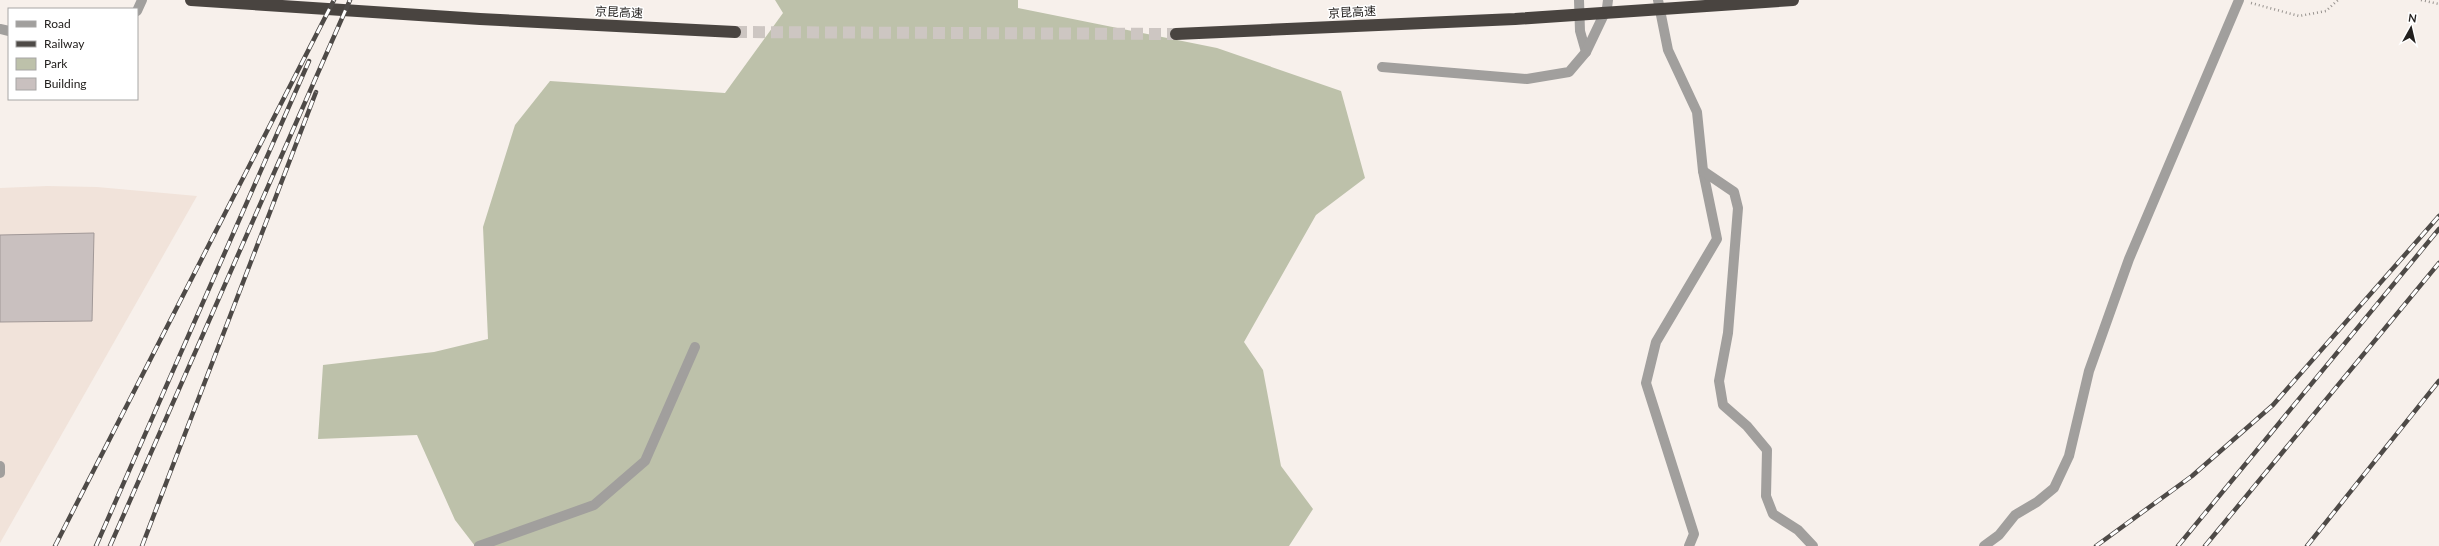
<svg xmlns="http://www.w3.org/2000/svg" width="2439" height="546" viewBox="0 0 2439 546" font-family="Lato,'Noto Sans SC',sans-serif">
	<rect width="100%" height="100%" fill="#f7f0eb"/>
	<path fill="#f1e3da" d="M47 186 97 187 197 196 0 543V188Z"/>
	<path fill="#bdc1aa" d="M775 0H1018V8L1217 48 1341 91 1365 178 1316 215 1244 342 1263 370 1281 466 1313 509 1289 546H475L455 520 417 435 318 439 323 365 434 352 488 339 483 227 515 125 550 81 725 93 783 13Z"/>
	<path fill="#c9c0bf" stroke="#a19897" d="M94 233 92 321 0 322V235Z"/>
	<g fill="none" stroke-linecap="round" stroke-linejoin="round">
		<path stroke="#cdc6c2" stroke-width="12" stroke-dasharray="12 6" stroke-linecap="butt" d="M735 32 1176 34"/>
		<g stroke="#97928e" stroke-width="2.5" stroke-dasharray="1 3" stroke-linecap="butt">
			<path d="M2421 0 2439 4"/>
			<path d="M2251 3 2299 16 2326 11 2338 0"/>
		</g>
		<g stroke="#a19f9d" stroke-width="10">
			<path d="M1579 0 1580 31 1586 52"/>
			<path d="M1658 0 1668 50 1697 112 1703 171 1717 239 1656 342 1646 383 1694 534 1689 546"/>
			<path d="M137 11 142 0"/>
			<path d="M0 29 9 31"/>
			<path d="M1382 67 1527 79 1569 72 1586 52 1607 8 1608 0"/>
			<path d="M1703 171 1734 192 1738 208 1728 333 1719 381 1723 405 1747 426 1767 450 1766 496 1773 514 1798 530 1813 546"/>
			<path d="M0 466V473"/>
			<path d="M479 546 594 505 645 461 695 347"/>
			<path d="M1984 546 1999 535 2015 515 2037 502 2054 488 2069 456 2089 371 2129 259 2239 0"/>
		</g>
		<g stroke="#494440" stroke-width="12">
			<path d="M191 0 480 19 735 32"/>
			<path d="M1176 34 1515 19 1793 0"/>
		</g>
		<g stroke="#4e4a47" stroke-width="4.5">
			<g id="rail">
				<path d="M55 546 334 0"/>
				<path d="M96 546 309 61"/>
				<path d="M110 546 350 0"/>
				<path d="M142 546 316 92"/>
				<path d="M2096 546 2192 476 2273 405 2439 216"/>
				<path d="M2178 546 2439 229"/>
				<path d="M2205 546 2439 263"/>
				<path d="M2307 546 2439 381"/>
			</g>
		</g>
		<use href="#rail" stroke="#fff" stroke-width="3" stroke-dasharray="9" stroke-linecap="butt"/>
	</g>
	<g text-anchor="middle" dominant-baseline="central" stroke-width="3" stroke-linejoin="round" paint-order="stroke">
		<g font-size="12" fill="#23201e" stroke="#fff">
			<text transform="translate(619 12) rotate(3)">京昆高速</text>
			<text transform="translate(1352 12) rotate(-3)">京昆高速</text>
		</g>
	</g>
	<rect x="8" y="8" width="130" height="92" fill="#ffffff" stroke="#a7a6a5"/>
	<rect x="16" y="21" width="20" height="6" fill="#a19f9d" stroke="#a7a6a5"/>
	<text x="44" y="28" font-size="12" fill="#23201e">Road</text>
	<rect x="16" y="41" width="20" height="6" fill="#4e4a47" stroke="#a7a6a5"/>
	<text x="44" y="48" font-size="12" fill="#23201e">Railway</text>
	<rect x="16" y="58" width="20" height="12" fill="#bdc1aa" stroke="#a7a6a5"/>
	<text x="44" y="68" font-size="12" fill="#23201e">Park</text>
	<rect x="16" y="78" width="20" height="12" fill="#c9c0bf" stroke="#a7a6a5"/>
	<text x="44" y="88" font-size="12" fill="#23201e">Building</text>
	<g transform="translate(2411 28) rotate(8)" stroke="#ffffff" stroke-width="3" paint-order="stroke">
	<path d="M0-3L7 15L0 10L-7 15Z" fill="#23201e"/>
	<text y="-6" font-size="11" font-weight="bold" text-anchor="middle" fill="#23201e">N</text>
	</g>
</svg>
